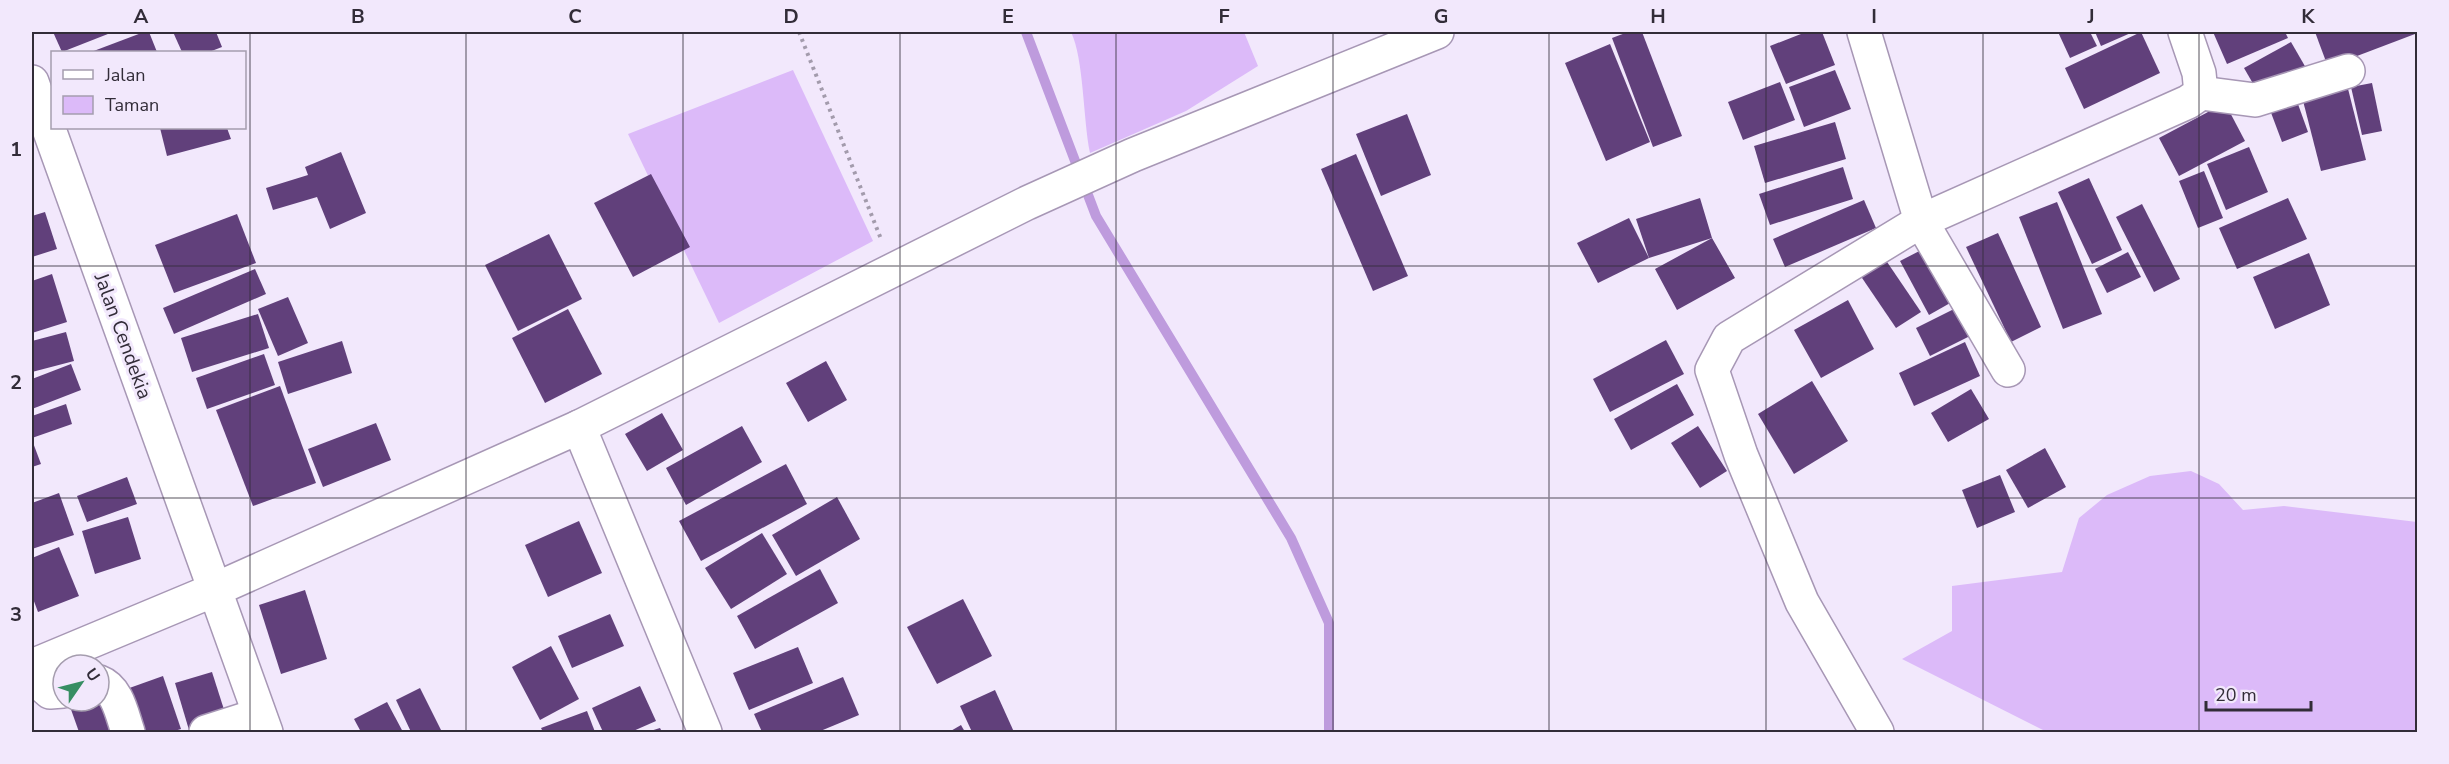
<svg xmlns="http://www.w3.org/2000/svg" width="2449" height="764" viewBox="0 0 2449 764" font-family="'Nunito Sans',sans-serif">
	<rect width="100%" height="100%" fill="#f2e8fc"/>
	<g fill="#dcbaf9">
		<path d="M1071 32H1244L1258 66 1186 111 1090 153C1083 119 1084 59 1071 32Z"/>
		<path d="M793 70 873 241 719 323 628 134Z"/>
		<path d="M2191 471 2219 484 2243 510 2284 506 2417 522V732H2047L1902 659 1952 631V586L2062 572 2079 518 2107 495 2150 476Z"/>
	</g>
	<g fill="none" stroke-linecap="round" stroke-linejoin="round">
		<path stroke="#be9bdd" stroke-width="10" d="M1026 32 1096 216 1291 538 1329 623V732"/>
	</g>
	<g fill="#61407b">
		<path d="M53 32H113L62 52Z"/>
		<path d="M144 32H149L157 52H91Z"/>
		<path d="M173 32H216L222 47 209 52H182Z"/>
		<path d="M1628 32H1642L1682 136 1653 147 1612 38Z"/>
		<path d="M1806 32H1822L1835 65 1786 84 1770 46Z"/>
		<path d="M2058 32H2090L2097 46 2070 58Z"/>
		<path d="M2095 32H2133L2101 46Z"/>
		<path d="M2141 32 2160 73 2084 109 2065 68Z"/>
		<path d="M2213 32H2285L2288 38 2227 64Z"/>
		<path d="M2315 32H2414L2415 34 2328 67Z"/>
		<path d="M2291 42 2306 68 2259 94 2244 68Z"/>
		<path d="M1610 44 1650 142 1606 161 1565 63Z"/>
		<path d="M1835 70 1851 109 1804 127 1789 87Z"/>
		<path d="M2346 81 2366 160 2321 171 2301 93Z"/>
		<path d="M1780 82 1795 120 1743 140 1728 102Z"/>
		<path d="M2372 83 2382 131 2362 135 2351 87Z"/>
		<path d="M2294 93 2308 132 2282 142 2267 102Z"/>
		<path d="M2225 103 2245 141 2179 176 2159 138Z"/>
		<path d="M1407 114 1431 175 1381 196 1356 134Z"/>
		<path d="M1835 122 1846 159 1765 183 1754 146Z"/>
		<path d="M160 128H227L231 139 167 156Z"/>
		<path d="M2249 147 2268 192 2226 210 2207 164Z"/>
		<path d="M341 152 366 213 330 229 317 197 273 210 266 188 308 175 305 167Z"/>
		<path d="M1356 154 1408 276 1373 291 1321 169Z"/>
		<path d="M1843 167 1853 199 1770 225 1759 194Z"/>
		<path d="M2204 171 2223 218 2198 228 2179 181Z"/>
		<path d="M651 174 690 247 633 277 594 203Z"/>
		<path d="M2089 178 2122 250 2092 264 2058 192Z"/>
		<path d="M1700 198 1712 238 1735 278 1677 310 1655 269 1712 238 1649 258 1636 219Z"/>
		<path d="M2288 198 2307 239 2237 269 2219 228Z"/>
		<path d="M1864 200 1876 228 1785 267 1773 239Z"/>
		<path d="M2057 202 2102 314 2063 329 2019 217Z"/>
		<path d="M2142 204 2180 279 2154 292 2116 217Z"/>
		<path d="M45 212 57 249 32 257V216Z"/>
		<path d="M237 214 256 263 174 293 155 245Z"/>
		<path d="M1629 218 1649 258 1598 283 1577 243Z"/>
		<path d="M1998 233 2041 327 2011 342 1966 247Z"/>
		<path d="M549 234 582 299 518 331 485 265Z"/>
		<path d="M1931 245 1959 298 1929 315 1900 261Z"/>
		<path d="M2128 252 2141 277 2107 293 2095 269Z"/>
		<path d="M2309 253 2330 305 2275 329 2253 277Z"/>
		<path d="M1883 256 1921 312 1896 328 1858 272Z"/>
		<path d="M255 269 266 294 174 334 163 308Z"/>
		<path d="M52 274 67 322 32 333V281Z"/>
		<path d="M288 297 308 343 278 356 258 309Z"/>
		<path d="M1848 300 1874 349 1821 378 1794 330Z"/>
		<path d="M1962 305 1976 333 1930 356 1916 328Z"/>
		<path d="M568 309 602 374 545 403 512 338Z"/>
		<path d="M258 314 269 348 192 372 181 338Z"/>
		<path d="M66 332 74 361 32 372V341Z"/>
		<path d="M1666 340 1684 374 1610 412 1593 379Z"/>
		<path d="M342 341 352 373 288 394 278 362Z"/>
		<path d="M1965 342 1980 376 1914 406 1899 373Z"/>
		<path d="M264 354 275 385 207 409 196 378Z"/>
		<path d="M826 361 847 400 808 422 786 383Z"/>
		<path d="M71 364 81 390 32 409V379Z"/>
		<path d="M1812 381 1848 441 1794 474 1758 414Z"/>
		<path d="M1677 384 1694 415 1631 450 1614 419Z"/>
		<path d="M280 386 316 483 253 506 216 410Z"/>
		<path d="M1971 389 1989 419 1948 442 1931 413Z"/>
		<path d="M66 404 72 424 32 438V416Z"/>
		<path d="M662 413 683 450 647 471 625 434Z"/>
		<path d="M376 423 391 460 323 487 308 449Z"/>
		<path d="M742 426 762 462 686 505 666 468Z"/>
		<path d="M1698 426 1727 471 1700 488 1671 443Z"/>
		<path d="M32 440 41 464 32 467Z"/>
		<path d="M2045 448 2066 487 2028 508 2006 470Z"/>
		<path d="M786 464 807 504 701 561 679 521Z"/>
		<path d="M2000 475 2015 512 1977 528 1962 490Z"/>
		<path d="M127 477 137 504 87 522 77 496Z"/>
		<path d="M59 493 74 535 32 549V503Z"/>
		<path d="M837 497 860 539 796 576 772 535Z"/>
		<path d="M128 517 141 559 95 574 82 531Z"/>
		<path d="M579 521 602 573 548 597 525 545Z"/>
		<path d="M762 533 787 574 731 609 705 568Z"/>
		<path d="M59 547 79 596 38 612 32 596V558Z"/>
		<path d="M820 569 838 603 755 649 737 616Z"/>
		<path d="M305 590 327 659 281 674 259 605Z"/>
		<path d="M963 599 992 656 937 684 907 627Z"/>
		<path d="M610 614 624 646 572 668 558 636Z"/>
		<path d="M551 646 579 699 540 720 512 667Z"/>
		<path d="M798 647 813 683 749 710 733 673Z"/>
		<path d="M212 672 227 719 189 730 175 683Z"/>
		<path d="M163 676 181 729 171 732H136L121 691Z"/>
		<path d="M843 677 859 715 818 732H762L754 714Z"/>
		<path d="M640 686 656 721 631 732H603L592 708Z"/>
		<path d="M420 688 442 732H411L396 700Z"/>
		<path d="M995 690 1014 732H972L960 706Z"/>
		<path d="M68 701H99L119 732H79Z"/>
		<path d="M387 702 403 732H361L354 719Z"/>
		<path d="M587 711 595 732H543L541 728Z"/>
		<path d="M961 725 965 732H949Z"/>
		<path d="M660 728 662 732H647Z"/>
	</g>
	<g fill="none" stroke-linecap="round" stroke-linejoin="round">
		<g stroke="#a797b5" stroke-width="36">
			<g id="minor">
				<path d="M1864 32 1921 221 2008 370"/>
				<path d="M32 82 266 732"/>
				<path d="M2201 93 2255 100 2348 71"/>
				<path d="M579 427 705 732"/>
				<path d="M32 666 214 590 579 427 1027 203 1133 155 1437 32"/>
				<path d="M32 667 42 685 50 692 63 691"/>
				<path d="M99 682C118 689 122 715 128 732"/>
				<path d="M206 732 259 715"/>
				<path d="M1877 732 1802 602 1741 455 1712 370 1729 338 1921 221 2188 102 2201 93 2199 73 2185 32"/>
			</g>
		</g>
		<path stroke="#a39bac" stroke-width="4" stroke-dasharray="3 4.5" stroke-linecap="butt" d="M799 32 881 239"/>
		<use href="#minor" stroke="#fff" stroke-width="33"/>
	</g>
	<path fill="none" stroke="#322c38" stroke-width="1.5" stroke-opacity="0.55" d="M250 32V732M466 32V732M683 32V732M900 32V732M1116 32V732M1333 32V732M1549 32V732M1766 32V732M1983 32V732M2199 32V732M32 266H2418M32 498H2418"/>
	<g text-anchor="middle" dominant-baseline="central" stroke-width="6" stroke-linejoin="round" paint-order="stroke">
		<g font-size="20" fill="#322c38" stroke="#f2e8fc">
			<text transform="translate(123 336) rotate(70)">Jalan Cendekia</text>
		</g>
	</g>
	<rect width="2449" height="764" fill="none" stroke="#f2e8fc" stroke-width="66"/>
	<rect x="51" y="51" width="195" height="78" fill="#f2e8fc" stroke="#a59dae" stroke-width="1.5"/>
	<rect x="63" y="70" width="30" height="9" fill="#ffffff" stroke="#a59dae" stroke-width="1.5"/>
	<text x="105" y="81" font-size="18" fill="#322c38">Jalan</text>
	<rect x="63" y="96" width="30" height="18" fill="#dcbaf9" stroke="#a59dae" stroke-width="1.5"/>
	<text x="105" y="111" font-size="18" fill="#322c38">Taman</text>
	<g transform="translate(81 683) rotate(55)"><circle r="28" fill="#f2e8fc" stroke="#a59dae" stroke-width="1.5"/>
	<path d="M0-4.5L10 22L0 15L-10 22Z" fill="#378e63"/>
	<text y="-9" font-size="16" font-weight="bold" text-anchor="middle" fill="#322c38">U</text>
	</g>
	<path d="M2206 701v9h105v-9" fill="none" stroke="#322c38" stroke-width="3"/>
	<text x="2215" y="701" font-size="18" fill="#322c38" stroke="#f2e8fc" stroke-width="4.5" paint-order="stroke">20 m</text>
	<rect x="33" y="33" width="2383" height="698" fill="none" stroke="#322c38" stroke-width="2"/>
	<g font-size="20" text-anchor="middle" font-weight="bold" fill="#322c38">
		<text x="141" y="23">A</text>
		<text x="358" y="23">B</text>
		<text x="575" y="23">C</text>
		<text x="791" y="23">D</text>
		<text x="1008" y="23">E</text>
		<text x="1224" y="23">F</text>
		<text x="1441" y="23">G</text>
		<text x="1658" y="23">H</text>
		<text x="1874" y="23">I</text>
		<text x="2091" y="23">J</text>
		<text x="2308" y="23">K</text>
		<text x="16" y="156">1</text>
		<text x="16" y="389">2</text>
		<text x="16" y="621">3</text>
	</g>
</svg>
